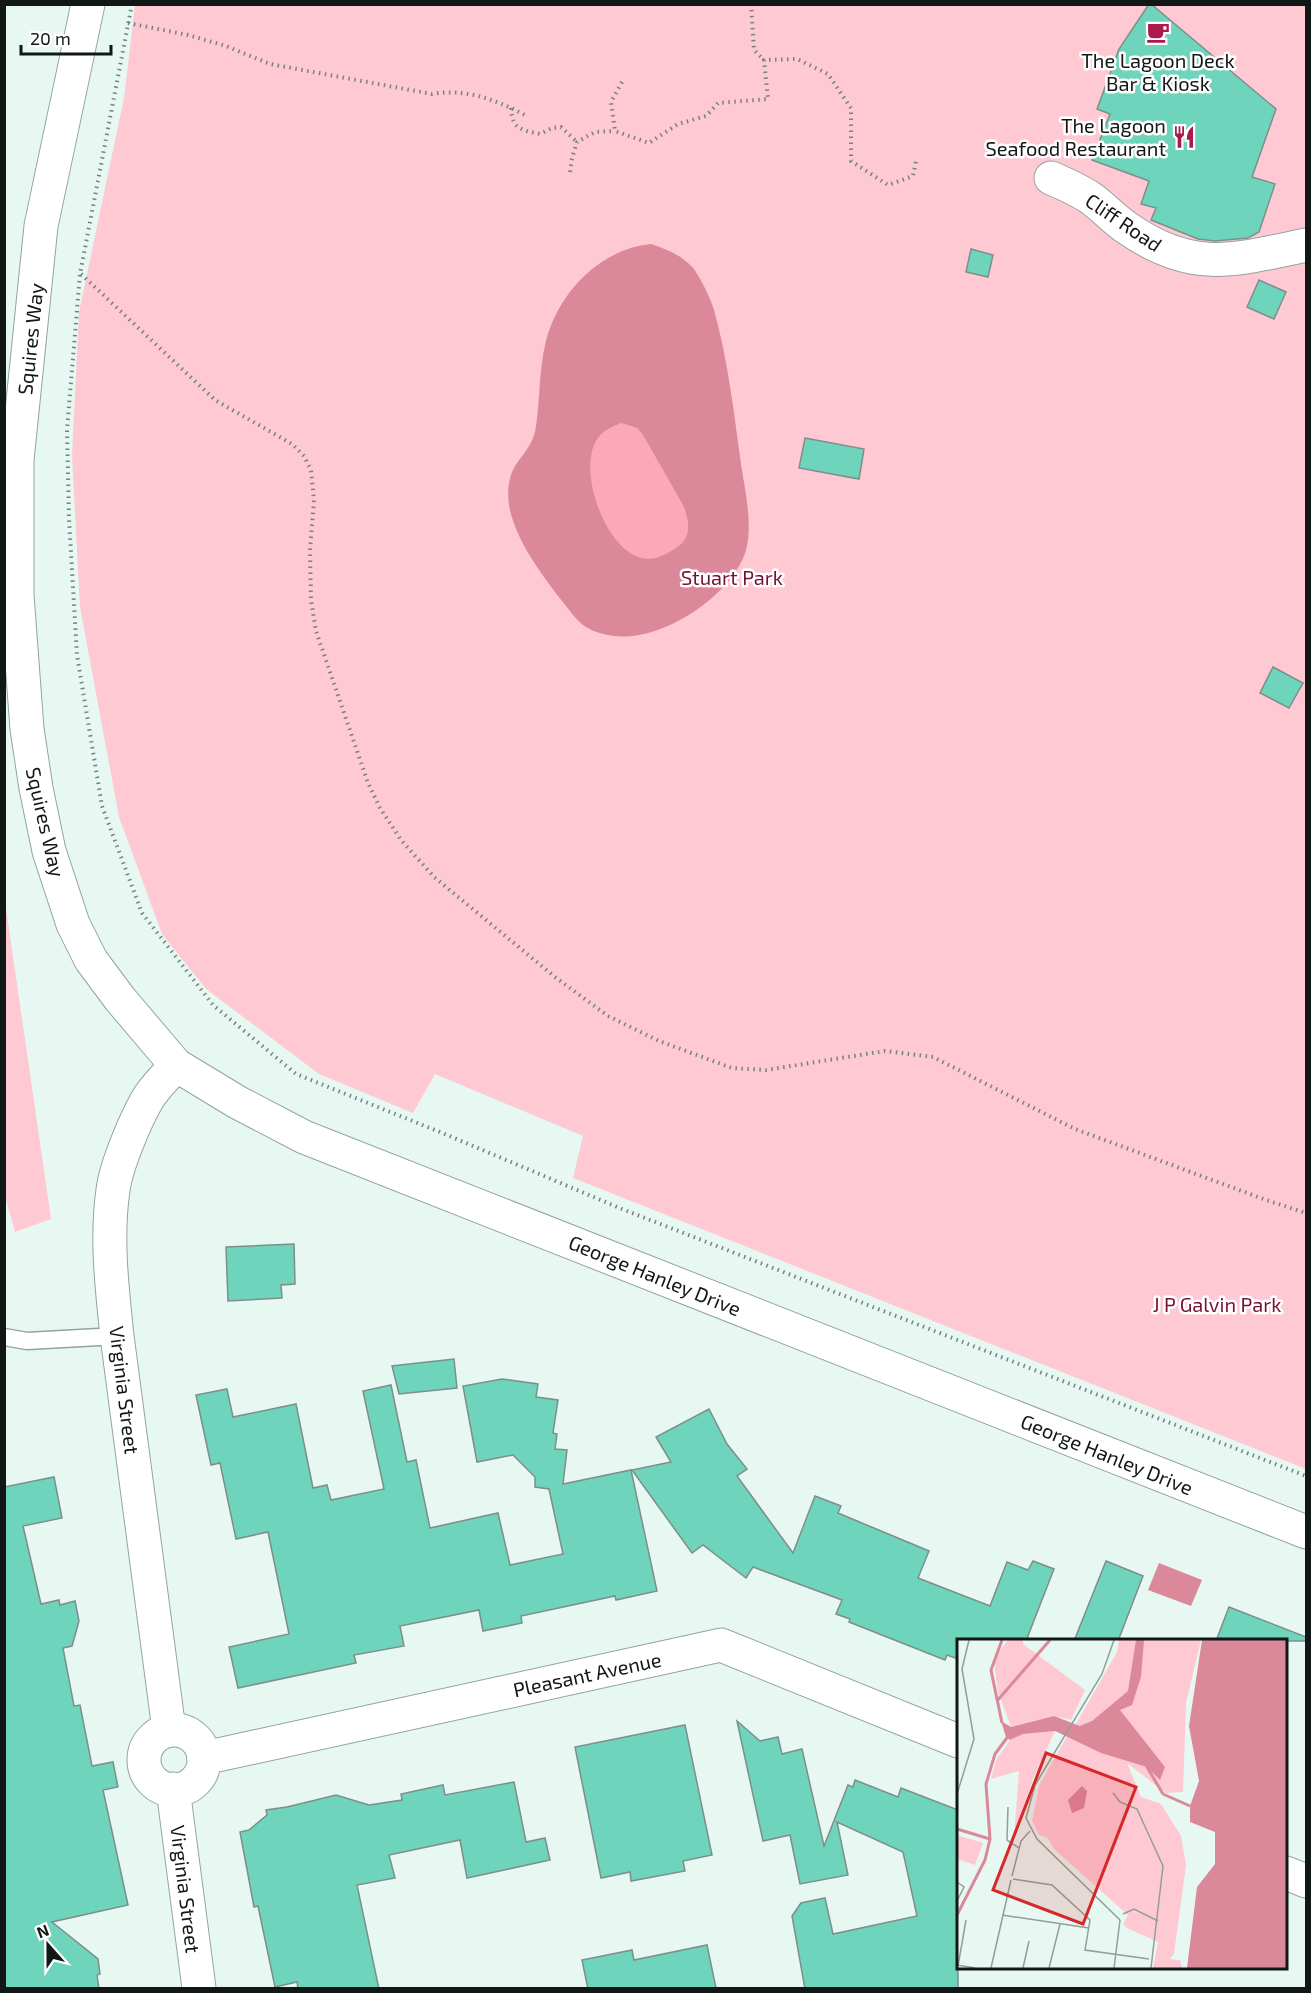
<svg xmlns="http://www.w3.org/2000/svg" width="1311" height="1993" viewBox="0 0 1311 1993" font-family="'Exo 2',sans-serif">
	<rect width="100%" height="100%" fill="#e7f8f3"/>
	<g fill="#fec9d3">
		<path d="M135 5H1306V1469L573 1178 583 1136 435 1074 413 1113 319 1074 206 989 162 934 119 817 80 607 72 455 79 312 124 98Z"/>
		<path d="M4 894 51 1219 15 1232 4 1193Z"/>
	</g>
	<path fill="#fda8b9" d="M621 423 637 428 643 435 684 507C689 522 692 537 677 547 667 554 655 561 643 558 605 551 576 468 598 438 604 430 612 427 621 423Z"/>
	<g fill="#db889a" fill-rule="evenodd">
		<path d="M651 244C667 249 683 256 694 269 702 281 710 297 714 310 728 360 734 413 741 464 745 491 753 523 746 550 733 595 662 642 615 636 605 635 594 632 586 627 576 621 569 609 562 601 539 571 499 520 510 479 514 459 533 451 536 426 540 399 539 372 545 345 556 295 599 249 651 244ZM621 423 637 428 643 435 684 507C689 522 692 537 677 547 667 554 655 561 643 558 605 551 576 468 598 438 604 430 612 427 621 423Z"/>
		<path d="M1159 1563 1202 1580 1191 1606 1148 1590Z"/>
	</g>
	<g fill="#6ed4bc" stroke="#7e8e8a" stroke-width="1.5">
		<path d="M1149 4H1151L1276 109 1252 177 1275 184 1259 232 1248 238 1215 241 1198 239 1151 220 1156 208 1141 204 1149 181 1092 160 1110 114 1097 109 1119 49Z"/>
		<path d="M971 249 993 255 988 277 966 272Z"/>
		<path d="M1259 280 1286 292 1274 319 1247 307Z"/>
		<path d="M805 438 864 449 859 479 799 468Z"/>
		<path d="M1273 667 1303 683 1289 708 1260 693Z"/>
		<path d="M294 1244 295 1284 281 1285 282 1298 228 1301 226 1247Z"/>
		<path d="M454 1359 457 1388 399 1394 392 1366Z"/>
		<path d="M502 1379 538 1384 536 1397 558 1400 553 1433 557 1434 555 1449 567 1450 563 1484 631 1470 657 1591 616 1600 615 1596 521 1616 522 1623 483 1631 479 1610 400 1626 404 1646 354 1655 356 1663 238 1688 229 1647 289 1634 268 1532 236 1539 220 1463 211 1465 196 1395 227 1389 233 1417 296 1404 313 1488 327 1485 331 1500 384 1489 363 1391 391 1385 407 1462 416 1460 430 1528 498 1513 510 1565 563 1554 549 1489 535 1487V1477L513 1455 477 1462 463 1386Z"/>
		<path d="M709 1409 727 1444 747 1469 737 1476 793 1553 815 1496 841 1506 838 1513 929 1551 918 1578 990 1606 1007 1562 1028 1570 1033 1561 1054 1569 1026 1641H958V1659L947 1655 945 1660 849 1622 850 1619 836 1614 842 1600 753 1567 746 1578 703 1545 692 1553 632 1470 671 1462 656 1437Z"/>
		<path d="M54 1477 62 1518 23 1526 41 1604 59 1600 60 1605 75 1601 79 1621 72 1646 63 1648 74 1706 80 1705 92 1766 113 1762 118 1787 103 1790 128 1905 52 1922 98 1959 100 1974 97 1975 99 1989H4V1487Z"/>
		<path d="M1106 1561 1143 1576 1118 1641H1074Z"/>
		<path d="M1229 1607 1306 1637V1641H1216Z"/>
		<path d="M737 1721 760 1741 778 1737 782 1754 802 1749 824 1846 848 1785 853 1787 855 1780 898 1797 901 1788 958 1810V1989H805L792 1916 801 1903 825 1898 833 1934 917 1916 903 1852 837 1822 848 1875 800 1884 790 1835 763 1841Z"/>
		<path d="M685 1725 712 1855 683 1861 685 1871 631 1881 630 1872 601 1878 575 1747Z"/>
		<path d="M514 1782 526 1842 545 1838 550 1860 467 1878 460 1840 389 1855 395 1878 357 1885 379 1989H298L297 1982 275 1987 258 1906 254 1907 240 1832 249 1830 267 1815 266 1810 287 1807 336 1795 369 1805 402 1800 401 1794 443 1785 445 1795Z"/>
		<path d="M707 1945 716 1988 588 1989 582 1960 632 1950 634 1960Z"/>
	</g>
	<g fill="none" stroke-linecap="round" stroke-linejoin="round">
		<g stroke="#93a39e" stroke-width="19">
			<path id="service" d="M4 1337 27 1341 117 1336"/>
		</g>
		<g stroke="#93a39e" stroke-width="35">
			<g id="minor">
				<path d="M1051 178C1065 184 1079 190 1092 199 1104 208 1115 220 1127 228 1193 274 1234 260 1306 245"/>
				<path d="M204 1758 721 1645 958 1741"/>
				<path d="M1286 1873 1306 1881"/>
			</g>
		</g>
		<g stroke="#93a39e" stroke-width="35">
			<g id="tertiary">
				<path d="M169 1730 117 1336C112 1288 106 1238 113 1190 116 1166 135 1121 147 1100 154 1087 167 1076 176 1065"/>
				<circle cx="174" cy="1760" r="30"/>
				<path d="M173 1789 199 1988"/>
			</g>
		</g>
		<g stroke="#93a39e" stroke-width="35">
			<path id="secondary" d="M88 4 41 226 17 460V595L27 729 36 788 49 851 73 924 91 960 120 999 176 1065 237 1102 304 1137 1306 1532"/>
		</g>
		<g stroke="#77827f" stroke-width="4" stroke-dasharray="1.5 4.5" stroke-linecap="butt">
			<path d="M132 4 80 274 67 430 69 519 77 655 102 806 142 913 213 1005 296 1074 440 1132 622 1209 1306 1476"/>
			<path d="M751 4 754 50 764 60"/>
			<path d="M128 23 188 35 226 46 270 64 432 94C466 88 496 100 525 115"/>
			<path d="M622 82 611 102 615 131 649 143 678 124 706 116 718 103 768 99 764 60 797 59 828 74 851 108V161L888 185 913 176 916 161"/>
			<path d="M511 108C512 129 521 130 540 134L552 128 561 127 577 142"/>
			<path d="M570 172 572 158 577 142 595 132 615 131"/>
			<path d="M81 274 215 400 292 444 304 456 311 470 314 500 310 550 311 600 316 631 368 783 380 808 401 840 434 877 555 977 608 1016 659 1041 732 1068 766 1070 885 1051 933 1057 1075 1129 1266 1200 1306 1213"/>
		</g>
		<use href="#service" stroke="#fff" stroke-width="16"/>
		<use href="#minor" stroke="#fff" stroke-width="33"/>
		<use href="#tertiary" stroke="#fff" stroke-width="33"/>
		<use href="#secondary" stroke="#fff" stroke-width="33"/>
	</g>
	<defs>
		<g id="cafe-bare" transform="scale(1.8)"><path d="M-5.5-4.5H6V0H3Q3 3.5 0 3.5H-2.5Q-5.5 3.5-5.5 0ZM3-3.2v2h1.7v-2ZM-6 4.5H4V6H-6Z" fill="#ab194f" stroke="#fff" stroke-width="2.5" paint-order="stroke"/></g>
		<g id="restaurant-bare" transform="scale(1.8)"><path d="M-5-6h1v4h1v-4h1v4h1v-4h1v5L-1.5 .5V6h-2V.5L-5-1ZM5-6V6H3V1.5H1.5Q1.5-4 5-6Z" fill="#ab194f" stroke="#fff" stroke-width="2.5" paint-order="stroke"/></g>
	</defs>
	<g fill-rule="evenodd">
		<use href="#cafe-bare" x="1158" y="32"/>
		<use href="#restaurant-bare" x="1184" y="137"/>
	</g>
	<g text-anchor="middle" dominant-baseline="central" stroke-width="5" stroke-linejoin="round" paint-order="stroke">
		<g font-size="20" fill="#111715" stroke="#fff">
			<text x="1158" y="60">The Lagoon Deck<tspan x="1158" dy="23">Bar &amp; Kiosk</tspan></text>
			<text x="1166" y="125" text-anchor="end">The Lagoon<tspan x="1166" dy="23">Seafood Restaurant</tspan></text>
		</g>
		<g font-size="20" fill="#111715" stroke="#fff">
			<text transform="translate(1124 222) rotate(34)">Cliff Road</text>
			<text transform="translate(30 339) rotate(-84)">Squires Way</text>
			<text transform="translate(46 822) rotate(77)">Squires Way</text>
			<text transform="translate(655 1275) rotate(22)">George Hanley Drive</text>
			<text transform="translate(125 1390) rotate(83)">Virginia Street</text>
			<text transform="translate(1107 1454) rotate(22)">George Hanley Drive</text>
			<text transform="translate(587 1674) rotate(-12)">Pleasant Avenue</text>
			<text transform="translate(186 1889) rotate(83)">Virginia Street</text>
		</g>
		<g font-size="20" fill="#741235" stroke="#fff">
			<text x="732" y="577">Stuart Park</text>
			<text x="1217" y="1304">J P Galvin Park</text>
		</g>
	</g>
	<g transform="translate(957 1639)">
		<rect width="330" height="330" fill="#e7f8f3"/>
		<path d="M51 1H66V5L128 51 114 81 97 77 54 88 41 53 38 32V18ZM162 1H244L229 64 226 153 209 154 170 124 184 158 204 165 224 197 229 226 217 315 213 320 223 321 225 329H196L201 303 170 289 166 285 171 276 97 210 91 199 82 196 75 182 82 147 110 97 167 121 119 85 160 13ZM98 92 76 140 57 199 62 132 34 140 39 121 53 101 66 95ZM0 196 26 204 18 226 0 220Z" fill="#fec9d3"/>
		<path d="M179 1H187L184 38 175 66 163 71 208 128 203 141 190 128 144 114 98 92 66 95 53 101 49 98 44 82 54 88 97 77 123 87 135 82 171 52ZM245 1H330V329H230L240 248 258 225V193L233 183V167L242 142 232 87ZM125 147 130 152 127 169 115 174 111 161Z" fill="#db889a"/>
		<path fill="none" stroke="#db889a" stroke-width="3" d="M40 62 93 1M45 84 34 31 45 1M192 125 190 128 206 155M206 155 233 167M0 190 33 200M0 276 28 221 33 200 29 145 38 115 52 96"/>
		<path fill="none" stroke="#919e9a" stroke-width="1.5" d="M157 1 145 35 78 146 69 179 80 200 163 281M156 154 163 163 180 170 206 227 194 329M0 155 17 100 5 30 12 1M51 168 50 201 62 209M55 237 64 202 73 192M56 240 95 246 133 281 128 311 192 320M0 243 7 248 0 262M166 275 177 270 201 282M45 276 132 289M0 326 18 329M1 327 9 281M34 329 54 241M66 329 72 302M92 329 103 285M157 329 163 281"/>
		<path fill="#d62828" fill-opacity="0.15" stroke="#d62828" stroke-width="3" d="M89 114 179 148 126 285 36 251Z"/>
		<rect width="330" height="330" fill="none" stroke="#111715" stroke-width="3"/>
	</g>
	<rect width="1311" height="1993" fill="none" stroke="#111715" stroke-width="12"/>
	<g transform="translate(48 1945) rotate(339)" stroke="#ffffff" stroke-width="4.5" paint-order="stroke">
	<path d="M0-4.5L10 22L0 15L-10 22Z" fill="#111715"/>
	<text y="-9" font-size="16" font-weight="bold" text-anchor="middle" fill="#111715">N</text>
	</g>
	<path d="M21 45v9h90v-9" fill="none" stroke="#111715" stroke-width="3"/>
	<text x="30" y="45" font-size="18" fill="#111715" stroke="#ffffff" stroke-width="4.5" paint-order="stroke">20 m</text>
</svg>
